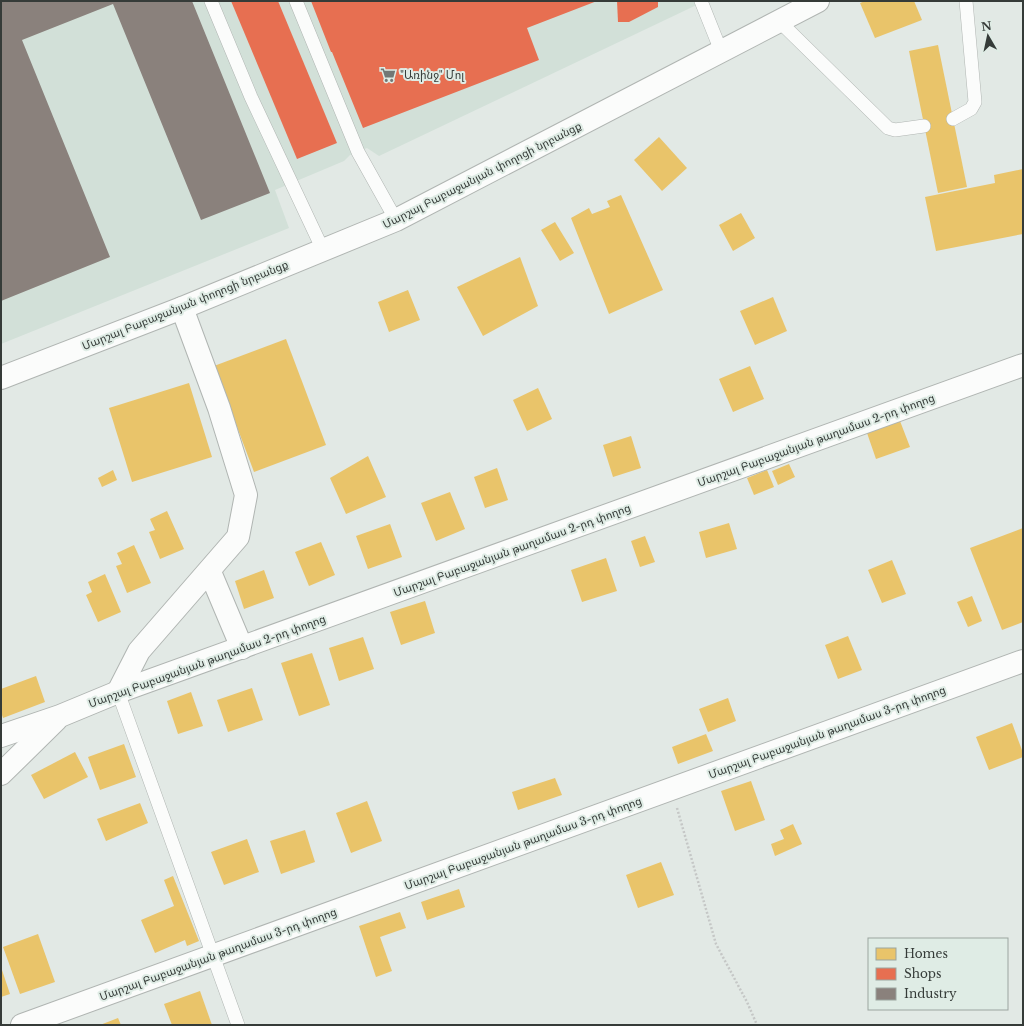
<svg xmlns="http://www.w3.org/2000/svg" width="1024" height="1026" viewBox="0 0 1024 1026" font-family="'Libre Baskerville','Noto Sans Armenian',serif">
	<rect width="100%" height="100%" fill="#e2e9e5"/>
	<path fill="#d2e0d8" d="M1 1H705L379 156 367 148 350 155 344 161 275 190 289 228 1 344Z"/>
	<g fill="#e9c46a">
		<path d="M865 1H914L922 20 875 38 860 3Z"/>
		<path d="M938 45 967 187 938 193 909 51Z"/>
		<path d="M659 137 687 168 662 191 634 160Z"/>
		<path d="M1023 169V234L936 251 925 197 995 183 994 175Z"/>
		<path d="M621 195 663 290 609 314 571 218 589 208 592 214 610 207 607 201Z"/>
		<path d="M741 213 755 238 733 251 719 225Z"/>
		<path d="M555 222 574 253 560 261 541 230Z"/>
		<path d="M520 257 538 306 483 336 457 287Z"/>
		<path d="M408 290 420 320 389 332 378 302Z"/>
		<path d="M773 297 787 331 755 345 740 311Z"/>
		<path d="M286 339 326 445 254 472 214 366Z"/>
		<path d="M750 366 764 399 733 412 719 379Z"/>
		<path d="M189 383 212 457 132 482 109 408Z"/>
		<path d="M538 388 552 419 527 431 513 400Z"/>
		<path d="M900 421 910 447 876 459 867 433Z"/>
		<path d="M631 436 641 468 613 477 603 445Z"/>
		<path d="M368 456 386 497 346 514 330 478Z"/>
		<path d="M789 464 795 477 778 485 772 471Z"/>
		<path d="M497 468 508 500 485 508 474 477Z"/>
		<path d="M113 470 117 480 102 487 98 478Z"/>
		<path d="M767 470 774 487 754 495 747 478Z"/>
		<path d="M450 492 465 529 436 541 421 503Z"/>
		<path d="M167 511 184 549 160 559 149 532 155 530 150 519Z"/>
		<path d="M729 523 737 549 706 558 699 532Z"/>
		<path d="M390 524 402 557 368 569 356 536Z"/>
		<path d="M1023 528V622L1002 630 970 548Z"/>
		<path d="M645 536 655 562 640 567 631 541Z"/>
		<path d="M321 542 335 575 309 586 295 552Z"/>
		<path d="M134 545 151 583 127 593 116 566 122 564 117 553Z"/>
		<path d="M606 558 617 591 582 602 571 570Z"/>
		<path d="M892 560 906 594 882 603 868 570Z"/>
		<path d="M264 570 274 598 244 609 235 581Z"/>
		<path d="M105 574 121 612 98 622 86 595 92 592 88 582Z"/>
		<path d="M972 596 982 621 968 627 957 602Z"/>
		<path d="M425 601 435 633 401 645 390 612Z"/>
		<path d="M848 636 862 670 838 679 825 645Z"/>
		<path d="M363 637 374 669 339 681 329 648Z"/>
		<path d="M312 653 330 705 299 716 281 663Z"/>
		<path d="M36 676 45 702 3 718 1 712V689Z"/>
		<path d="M252 688 263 720 228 732 217 700Z"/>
		<path d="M191 692 203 726 178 734 167 701Z"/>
		<path d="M728 698 736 721 708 732 699 709Z"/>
		<path d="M1012 723 1023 753V757L989 770 976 737Z"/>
		<path d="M706 734 713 751 678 764 672 747Z"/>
		<path d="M124 744 136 777 100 790 88 757Z"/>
		<path d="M75 752 88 777 44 799 31 775Z"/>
		<path d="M555 778 562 795 518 810 512 792Z"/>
		<path d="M751 781 765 820 735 831 721 791Z"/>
		<path d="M367 801 382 841 351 853 336 813Z"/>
		<path d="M140 803 148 823 106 841 97 819Z"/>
		<path d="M793 824 802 844 775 856 771 844 784 839 780 830Z"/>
		<path d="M305 830 315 862 281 874 270 841Z"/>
		<path d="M247 839 259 872 224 885 211 852Z"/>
		<path d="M661 862 674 895 638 908 626 875Z"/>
		<path d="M173 876 199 941 187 946 185 940 155 953 141 920 174 906 164 880Z"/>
		<path d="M459 889 465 907 427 920 421 902Z"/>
		<path d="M400 912 406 928 380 937 392 971 376 977 359 926Z"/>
		<path d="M38 934 55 982 20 994 3 947Z"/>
		<path d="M1 967 10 994 1 997Z"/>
		<path d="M200 991 212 1025H172L164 1004Z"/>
		<path d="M118 1018 121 1025H100Z"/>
	</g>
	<g fill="#e76f51">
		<path d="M231 1H278L337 143 297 159Z"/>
		<path d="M311 1H597L527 28 539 60 363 128 332 52H331Z"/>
		<path d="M617 1H658V7L629 22H618Z"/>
	</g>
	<path fill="#8a817c" d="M1 1H192L270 193 201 220 113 4 22 40 110 257 1 301Z"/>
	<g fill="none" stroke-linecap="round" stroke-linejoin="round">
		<g stroke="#b0b5b2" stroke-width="14">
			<g id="lane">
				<path d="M211 1 251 97 323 250"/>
				<path d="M296 1 358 152 396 220"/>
				<path d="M701 1 721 51"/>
				<path d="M779 21 888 128 895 130 924 126"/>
				<path d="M953 119 971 109 975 102 966 1"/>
				<path d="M118 692 238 1025"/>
			</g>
		</g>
		<g stroke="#b0b5b2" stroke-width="24">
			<g id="street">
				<path d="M210 572 242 648"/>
				<path d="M118 692 139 651 238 537 246 495 219 408 182 308"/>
				<path d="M1 736 60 716 118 692 1023 365"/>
				<path d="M1 774 56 720"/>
				<path d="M22 1025 1023 661"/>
			</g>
		</g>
		<g stroke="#b0b5b2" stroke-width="24">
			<path id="secondary" d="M1 378 182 308 396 220 818 1"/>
		</g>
		<path stroke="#c5c7c6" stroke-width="2.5" stroke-dasharray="2 2" stroke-linecap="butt" d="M677 808 716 944 747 1002 757 1025"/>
		<use href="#lane" stroke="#fbfcfb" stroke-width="13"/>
		<use href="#street" stroke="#fbfcfb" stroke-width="22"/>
		<use href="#secondary" stroke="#fbfcfb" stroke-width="22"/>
	</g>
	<defs>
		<g id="supermarket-bare" transform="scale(1.2)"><path d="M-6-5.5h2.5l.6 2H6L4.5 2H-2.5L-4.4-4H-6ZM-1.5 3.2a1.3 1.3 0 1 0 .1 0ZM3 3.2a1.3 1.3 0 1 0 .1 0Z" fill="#727875" stroke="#dfece5" stroke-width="2.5" paint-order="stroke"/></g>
	</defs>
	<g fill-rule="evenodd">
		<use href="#supermarket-bare" x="388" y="75"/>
	</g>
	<g text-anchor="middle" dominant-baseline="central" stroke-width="4" stroke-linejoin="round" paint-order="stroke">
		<g font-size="11" fill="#353b38" stroke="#dfece5" text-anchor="start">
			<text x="400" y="75">"Առինջ" Մոլ</text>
		</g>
		<g font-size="11" fill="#353b38" stroke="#dfece5">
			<text transform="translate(482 175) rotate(-27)">Մարշալ Բաբաջանյան փողոցի նրբանցք</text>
			<text transform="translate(185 305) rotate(-22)">Մարշալ Բաբաջանյան փողոցի նրբանցք</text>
			<text transform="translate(816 440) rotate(-20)">Մարշալ Բաբաջանյան թաղամաս 2-րդ փողոց</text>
			<text transform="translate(512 550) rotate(-20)">Մարշալ Բաբաջանյան թաղամաս 2-րդ փողոց</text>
			<text transform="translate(207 661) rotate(-20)">Մարշալ Բաբաջանյան թաղամաս 2-րդ փողոց</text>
			<text transform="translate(827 732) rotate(-20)">Մարշալ Բաբաջանյան թաղամաս 3-րդ փողոց</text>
			<text transform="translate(523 843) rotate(-20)">Մարշալ Բաբաջանյան թաղամաս 3-րդ փողոց</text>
			<text transform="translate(218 954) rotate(-20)">Մարշալ Բաբաջանյան թաղամաս 3-րդ փողոց</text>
		</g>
	</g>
	<rect width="1024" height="1026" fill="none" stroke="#353b38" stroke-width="4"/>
	<rect x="868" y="938" width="140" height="72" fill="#dfece5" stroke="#9ba5a0"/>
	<rect x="876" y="948" width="20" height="12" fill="#e9c46a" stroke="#9ba5a0"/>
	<text x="904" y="958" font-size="12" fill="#353b38">Homes</text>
	<rect x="876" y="968" width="20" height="12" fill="#e76f51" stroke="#9ba5a0"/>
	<text x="904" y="978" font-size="12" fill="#353b38">Shops</text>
	<rect x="876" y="988" width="20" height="12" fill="#8a817c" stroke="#9ba5a0"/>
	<text x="904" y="998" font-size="12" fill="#353b38">Industry</text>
	<g transform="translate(988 36) rotate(351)" stroke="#dfece5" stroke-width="3" paint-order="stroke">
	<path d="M0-3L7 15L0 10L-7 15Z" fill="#353b38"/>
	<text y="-6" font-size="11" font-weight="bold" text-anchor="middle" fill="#353b38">N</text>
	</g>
</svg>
